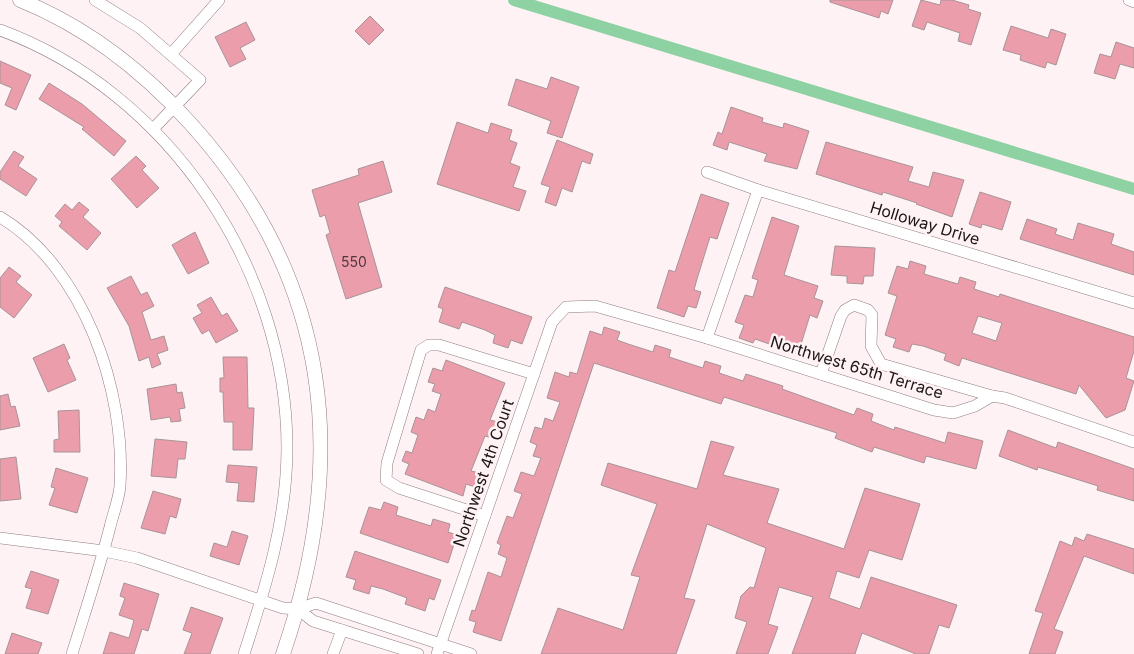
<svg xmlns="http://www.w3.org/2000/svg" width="1134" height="654" viewBox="0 0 1134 654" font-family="Inter,sans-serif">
	<rect width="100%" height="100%" fill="#fff2f4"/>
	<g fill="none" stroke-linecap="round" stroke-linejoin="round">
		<path stroke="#8ed1a3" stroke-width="12" d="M514 0 1134 189"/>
	</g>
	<g fill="#eb9dab" stroke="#a79497" fill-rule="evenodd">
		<path d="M830 0H893L888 14 881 11 879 18 830 2Z"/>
		<path d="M921 0 940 5 941 0H952L969 5 968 9 981 13 971 45 958 41 960 33 927 22 924 30 912 26Z"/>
		<path d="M370 16 384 30 369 45 355 31Z"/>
		<path d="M246 22 255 40 240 48 246 59 230 67 215 37Z"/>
		<path d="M1011 26 1048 38 1051 29 1066 34 1056 65 1047 62 1045 68 1020 60 1021 55 1003 50Z"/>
		<path d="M1116 42 1134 48V68L1120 64 1115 79 1094 73 1100 54 1111 57Z"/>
		<path d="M0 61 31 75 16 110 5 105 12 88 0 83Z"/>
		<path d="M551 77 579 87 562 138 547 133 551 121 508 105 516 79 547 89Z"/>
		<path d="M49 83 82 104 126 141 114 156 82 129 84 127 39 99Z"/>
		<path d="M731 107 763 118 762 122 783 128 784 123 809 131 797 169 764 161 767 154 729 142 727 150 713 145 718 132 722 134Z"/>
		<path d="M457 122 488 133 491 123 512 130 509 140 517 143 510 163 520 167 513 187 526 191 519 211 437 184Z"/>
		<path d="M557 140 593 154 590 164 582 161 572 192 562 188 556 206 545 202 550 187 541 184Z"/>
		<path d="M826 142 913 167 908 181 929 187 933 172 964 180 952 217 916 204 917 203 883 192 882 195 816 174Z"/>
		<path d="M14 151 24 157 18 166 37 179 26 196 0 179V172Z"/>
		<path d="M136 156 146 166 142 170 159 188 137 208 111 179Z"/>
		<path d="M383 161 392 192 358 203 382 287 346 299 326 235 330 233 325 215 320 217 312 190 359 175 358 169Z"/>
		<path d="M980 192 1011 202 1002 230 982 224 981 228 969 224Z"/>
		<path d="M701 194 729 203 717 239 710 237 697 279 694 290 701 292 696 308 688 306 684 317 657 308 669 270 675 272Z"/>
		<path d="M79 202 89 210 83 217 101 233 87 250 59 226 62 222 55 216 65 204 72 210Z"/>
		<path d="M772 217 799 226 784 275 818 286 814 298 823 301 817 318 810 315 798 354 755 339 753 343 739 338 744 325 735 322 745 295 753 297 758 280 752 278Z"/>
		<path d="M1027 219 1057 229 1055 234 1073 240 1078 223 1114 234 1111 244 1134 252V275L1020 239Z"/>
		<path d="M195 232 209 263 188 274 172 245Z"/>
		<path d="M835 246 875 248 873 276H864L863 284 847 283V276L831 275Z"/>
		<path d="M910 261 926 266 924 274 958 284 960 277 976 282 974 289 999 297 1000 294 1134 337V351L1126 378 1134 381 1125 410 1106 418 1079 385 1076 394 962 358 959 366 944 360 946 354 923 346 912 344 909 352 893 347 896 339 885 335 897 296 888 293 897 266 908 269ZM978 316 1002 323 996 341 972 333Z"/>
		<path d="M9 267 21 276 16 282 32 295 14 318 0 307V278Z"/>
		<path d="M131 276 141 295 147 292 154 306 142 312 151 340 164 336 168 350 157 354 161 364 152 368 149 357 139 361 129 326 107 288Z"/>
		<path d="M445 287 532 317 522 344 511 340 508 348 493 343 495 335 485 330 462 322 459 329 439 322 443 309 438 307Z"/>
		<path d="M211 297 222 316 227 313 238 331 216 343 209 330 202 334 193 318 202 313 197 305Z"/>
		<path d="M604 327 620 332 617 340 628 344 653 352 655 345 671 350 669 357 703 368 705 361 721 366 719 373 743 381 746 374 783 386 782 389 854 415 857 408 873 414 871 421 894 430 895 427 945 443 948 432 983 441 976 469 926 456 924 463 874 447 872 452 835 438 837 433 774 413 724 397 721 404 594 363 501 641 473 632 476 622 469 620 472 610 475 611 488 572 501 577 507 558 498 554 501 545 497 543 507 516 513 518 522 494 514 491 521 472 534 476 541 458 533 456 537 445 530 442 535 427 542 429 545 418 553 421 560 402 547 398 555 372 569 377 570 372 577 374 590 331 602 335Z"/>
		<path d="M64 344 70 358 67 360 76 380 48 392 33 358Z"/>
		<path d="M223 357H247L248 408H254L252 450H233V422H224L223 392H220V378H224Z"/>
		<path d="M446 360 505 383 490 420 498 422 492 438 485 436 471 471 480 473 475 487 466 484 463 496 405 474 409 464 402 461 406 451 412 453 418 435 411 432 416 417 424 420 428 409 435 412 441 394 432 391 435 384 428 382 433 368 442 371Z"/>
		<path d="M176 384 177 393 182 392 185 408 179 409 181 421 171 422 170 417 151 420 147 389Z"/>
		<path d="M8 394 11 407 15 406 20 426 0 430V396Z"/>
		<path d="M79 410 80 452H54V440L59 439 58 411Z"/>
		<path d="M1008 430 1056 448 1058 442 1134 469V501L1097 490 1098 486 1038 467 1037 470 999 456Z"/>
		<path d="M155 439 187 442 185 459H178L176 478 151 476Z"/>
		<path d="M711 441 734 447 723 475 779 489 767 523 844 549 865 488 920 504 902 560 869 550 859 578 837 571 829 598 860 609 871 577 957 605 949 628 939 625 929 654H916L862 633 855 654H792L813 597 779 587 768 624 778 627 768 654H736L747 622 735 618 741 596 750 587 754 588 766 548 707 524 684 598 695 600 676 654H541L558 608 623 630 640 577 631 575 657 504 601 485 608 463 697 489Z"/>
		<path d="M16 457 21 499 0 501V459Z"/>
		<path d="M228 465 257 467 254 502 237 501 239 483 226 482Z"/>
		<path d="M56 468 88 478 77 513 49 505 55 488 51 487Z"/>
		<path d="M153 491 181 499 176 518 170 516 165 534 141 528Z"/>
		<path d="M384 502 398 507 396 515 431 526 433 519 450 524 448 532 457 535 448 563 360 533 369 507 381 510Z"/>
		<path d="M232 531 248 536 239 565 210 556 214 543 227 547Z"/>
		<path d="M1087 534 1134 549V574L1084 556 1054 629 1063 632 1055 654H1029L1043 613 1035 611 1060 541 1072 546 1075 537 1084 541Z"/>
		<path d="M355 551 441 580 434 600 429 598 425 611 405 604 407 598 383 589 371 586 369 594 353 589 356 580 346 577Z"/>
		<path d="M31 571 59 580 48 614 26 608 32 589 25 587Z"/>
		<path d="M124 583 159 594 148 631 142 629 134 654H103L110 632 129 638 134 620 119 615 125 598 120 596Z"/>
		<path d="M191 607 223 618 210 654H184L192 633 183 630Z"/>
		<path d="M12 633 42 643 38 654H5Z"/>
	</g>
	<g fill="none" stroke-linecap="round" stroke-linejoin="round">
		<g stroke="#8f7d80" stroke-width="12">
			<g id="minor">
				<path d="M95 0 140 28 200 80 153 129"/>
				<path d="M1129 0 1134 2"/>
				<path d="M0 30C169 92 287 269 287 448 287 520 266 586 244 654"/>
				<path d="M172 53 219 0"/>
				<path d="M707 172 758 190 1134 303"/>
				<path d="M0 217C85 268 126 392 120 486 119 499 113 514 110 527 99 570 85 612 72 654"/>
				<path d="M707 338 758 190"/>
				<path d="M821 374 841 316 845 310 854 305 868 310 872 315 871 346 881 364 992 396"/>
				<path d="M485 516 399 488 386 480 387 463 421 350 429 345H439L534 374"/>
				<path d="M0 538 104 551 137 558 283 608 298 609 316 603 471 654"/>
				<path d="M298 609 313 621 418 654"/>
				<path d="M333 654 342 630"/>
				<path d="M437 654 552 322 566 307 595 306 707 338 934 410 953 413 975 406 992 396 1005 398 1134 442"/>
			</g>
		</g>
		<g stroke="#8f7d80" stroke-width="15">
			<path id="tertiary" d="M20 0C87 27 142 70 190 123 332 280 350 459 283 654"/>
		</g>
		<use href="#minor" stroke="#fff" stroke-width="11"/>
		<use href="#tertiary" stroke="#fff" stroke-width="14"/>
	</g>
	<g text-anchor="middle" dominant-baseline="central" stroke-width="5" stroke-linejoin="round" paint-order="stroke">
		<g font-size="14" fill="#50373b">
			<text x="354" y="261">550</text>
		</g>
		<g font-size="16" fill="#1c1516" stroke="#fff2f4">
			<text transform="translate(925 223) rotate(17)">Holloway Drive</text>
			<text transform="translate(857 367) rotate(17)">Northwest 65th Terrace</text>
			<text transform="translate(483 473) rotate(-71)">Northwest 4th Court</text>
		</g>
	</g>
</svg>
